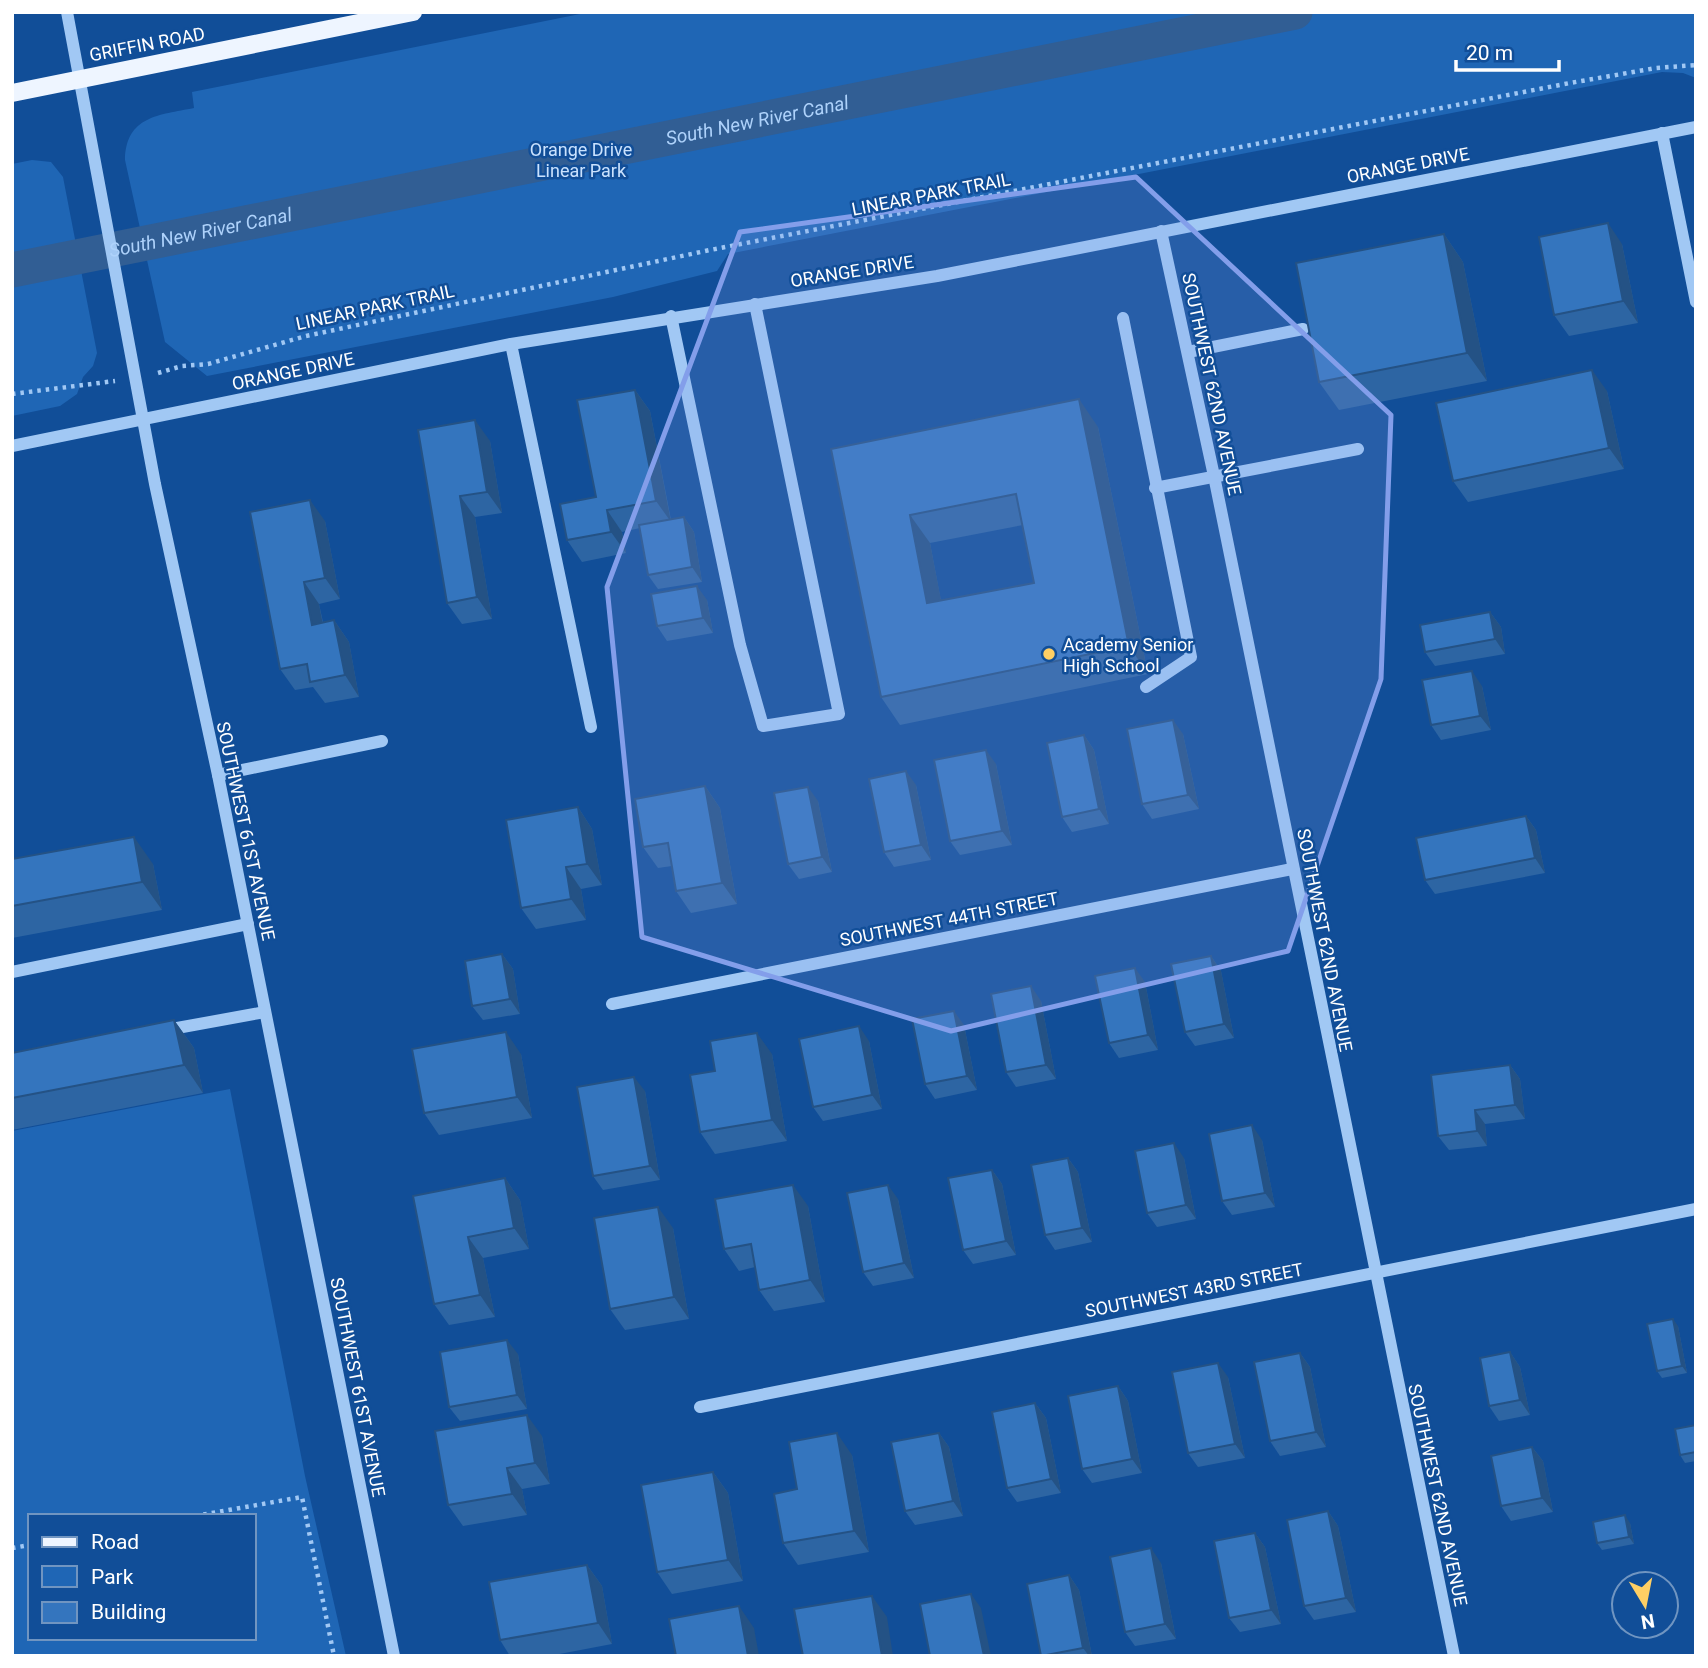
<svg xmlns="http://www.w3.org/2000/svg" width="1708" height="1668" viewBox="0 0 1708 1668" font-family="Roboto,sans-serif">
	<rect width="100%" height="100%" fill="#114e98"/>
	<g fill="#1f66b5" fill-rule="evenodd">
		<path d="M590 12H1696V78L1683 73 1662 72 728 254 717 271 613 297 207 376 165 342 125 160C126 116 159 115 194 108L192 92Z"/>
		<path d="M32 160 51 162 63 177 97 353 93 366 83 377 77 394 60 406 12 416V164Z"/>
		<path d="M230 1089 305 1476 346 1656H12V1131ZM30 1516H254V1638H30Z"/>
	</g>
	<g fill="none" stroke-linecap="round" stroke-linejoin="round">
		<path stroke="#315e94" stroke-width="35" id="s1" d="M12 270 1295 12"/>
		<g stroke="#a1c8f4" stroke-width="4.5" stroke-dasharray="3.5 5" stroke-linecap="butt">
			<path d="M158 373 182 366 208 364 306 336 710 250 1570 83 1656 68 1696 65"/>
			<path d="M12 394 115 381"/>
			<path d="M195 1516 302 1497 334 1656"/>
			<path d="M12 1548 30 1545"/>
		</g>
		<g stroke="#a1c8f4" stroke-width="12">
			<path d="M67 12 155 484 218 775 394 1656"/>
			<path d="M1662 133 1696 302"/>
			<path d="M1161 231 1214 476 1454 1656"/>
			<path d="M671 316 740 645 763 726 839 714 755 304"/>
			<path d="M1123 318 1191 657 1146 687"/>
			<path d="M511 344 591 727"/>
			<path d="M1188 352 1303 329"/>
			<path d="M12 446 511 344 937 276 1696 127"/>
			<path d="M1155 488 1358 449"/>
			<path d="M218 775 382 741"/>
			<path d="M12 972 248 924"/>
			<path d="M612 1004 1292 869"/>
			<path d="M166 1030 265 1012"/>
			<path d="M700 1407 1696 1209"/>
		</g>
		<path stroke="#eef5ff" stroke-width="18" d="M12 93 413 12"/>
	</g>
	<g fill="#2d65a3" fill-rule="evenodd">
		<path d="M1444 234 1463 262 1487 381 1339 410 1319 382Z"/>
		<path d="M1622 244 1638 323 1569 336 1554 315Z"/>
		<path d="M635 390 650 411 671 520 684 517 694 532 702 582 658 589 648 575 640 528 622 532 626 553 582 562 567 540 596 497Z"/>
		<path d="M1607 391 1624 469 1468 502 1453 481Z"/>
		<path d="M1098 427 1148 674 900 725 881 697 831 449ZM1023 525 1034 583 941 601 930 543Z"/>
		<path d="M418 430 490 441 502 513 475 517 492 619 462 624 447 603Z"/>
		<path d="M250 512 325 521 340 599 319 604 323 622 334 620 349 642 359 697 325 703 313 687 295 690 280 669Z"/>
		<path d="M707 600 713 633 667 641 657 626Z"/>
		<path d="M1490 612 1501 627 1505 654 1435 666 1425 652Z"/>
		<path d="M1482 686 1491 730 1441 740 1431 725Z"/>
		<path d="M1183 734 1199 809 1152 819 1142 804Z"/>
		<path d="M1084 735 1094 750 1109 824 1072 832 1062 817Z"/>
		<path d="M996 764 1012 845 960 855 950 841Z"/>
		<path d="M916 785 931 860 894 867 884 852Z"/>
		<path d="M705 786 720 808 737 904 691 913 676 891 672 866 658 868 643 847Z"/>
		<path d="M818 801 832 872 799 879 788 864Z"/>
		<path d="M578 807 592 829 602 885 581 889 586 920 536 929 521 908Z"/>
		<path d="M1526 816 1536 830 1545 873 1435 894 1425 880Z"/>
		<path d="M12 859 153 864 162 910 12 938Z"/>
		<path d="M502 954 513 969 520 1014 483 1020 472 1006Z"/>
		<path d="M1211 956 1221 971 1234 1038 1195 1046 1185 1032Z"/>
		<path d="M1145 982 1158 1050 1119 1058 1109 1043Z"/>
		<path d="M1041 1001 1056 1079 1016 1087 1006 1072Z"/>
		<path d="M174 1020 194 1048 203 1093 12 1130V1053Z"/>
		<path d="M964 1025 977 1090 935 1099 925 1084Z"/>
		<path d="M869 1041 882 1109 823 1121 813 1107Z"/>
		<path d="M521 1054 532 1118 439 1135 424 1113Z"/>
		<path d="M772 1054 787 1141 715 1154 700 1132Z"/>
		<path d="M1510 1065 1520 1079 1525 1119 1485 1124 1487 1146 1449 1150 1438 1136Z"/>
		<path d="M645 1091 660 1180 603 1190 593 1176Z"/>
		<path d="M1262 1140 1275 1207 1232 1215 1222 1201Z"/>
		<path d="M1068 1158 1078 1172 1092 1242 1055 1250 1045 1235Z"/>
		<path d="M1184 1158 1196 1219 1157 1227 1147 1213Z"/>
		<path d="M992 1170 1002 1184 1016 1255 973 1264 963 1250Z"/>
		<path d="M505 1178 520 1200 529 1249 483 1258 495 1317 449 1325 434 1304 413 1196Z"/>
		<path d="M898 1199 914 1278 873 1286 863 1272Z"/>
		<path d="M808 1206 825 1302 774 1311 759 1290 755 1267 739 1271 724 1249Z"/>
		<path d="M673 1228 689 1319 625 1330 610 1309Z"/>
		<path d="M1678 1326 1687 1373 1662 1378 1657 1371Z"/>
		<path d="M1510 1352 1520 1367 1530 1415 1499 1421 1489 1406Z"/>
		<path d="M1300 1353 1310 1367 1326 1447 1280 1456 1270 1441Z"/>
		<path d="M518 1354 527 1409 460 1421 449 1407Z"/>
		<path d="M1228 1377 1245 1458 1198 1467 1188 1453Z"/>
		<path d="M1118 1386 1128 1401 1142 1473 1092 1483 1082 1469Z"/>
		<path d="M1035 1403 1046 1418 1061 1493 1017 1502 1007 1488Z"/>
		<path d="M1696 1425V1461L1685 1463 1680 1455Z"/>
		<path d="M939 1433 949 1447 963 1516 915 1525 905 1511Z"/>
		<path d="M542 1436 550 1484 522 1489 527 1515 463 1526 448 1505Z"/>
		<path d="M1532 1447 1543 1461 1553 1512 1511 1521 1501 1506Z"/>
		<path d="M852 1455 869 1552 798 1565 783 1543 797 1489Z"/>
		<path d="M713 1472 728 1493 743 1581 672 1594 657 1572Z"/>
		<path d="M1328 1511 1338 1526 1356 1612 1314 1620 1304 1606Z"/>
		<path d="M1630 1523 1634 1544 1602 1550 1597 1543Z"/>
		<path d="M1255 1533 1265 1547 1281 1624 1240 1632 1229 1618Z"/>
		<path d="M1161 1563 1176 1639 1135 1646 1125 1632Z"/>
		<path d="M587 1565 602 1586 612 1644 549 1656H510L500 1640Z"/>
		<path d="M1069 1575 1079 1590 1092 1656H1041Z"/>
	</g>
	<g fill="#245285">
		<path d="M1608 223 1622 244 1638 323 1623 301Z"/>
		<path d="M1444 234 1463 262 1487 381 1467 353Z"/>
		<path d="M1592 370 1607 391 1624 469 1609 448Z"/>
		<path d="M635 390 650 411 671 522 656 501Z"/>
		<path d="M1079 399 1098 427 1148 674 1129 646Z"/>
		<path d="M475 420 490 441 502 513 487 492Z"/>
		<path d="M460 496 475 517 492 619 477 597Z"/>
		<path d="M310 500 325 521 340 599 325 578Z"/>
		<path d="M607 510 622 532 626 553 611 532Z"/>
		<path d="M910 515 930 543 947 631 927 603Z"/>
		<path d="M684 517 694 532 702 582 692 567Z"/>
		<path d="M304 582 319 604 327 646 312 625Z"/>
		<path d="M697 586 707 600 713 633 703 618Z"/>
		<path d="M1490 612 1501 627 1505 654 1495 639Z"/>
		<path d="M334 620 349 642 359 697 345 675Z"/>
		<path d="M1472 671 1482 686 1491 730 1480 716Z"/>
		<path d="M1173 720 1183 734 1199 809 1188 795Z"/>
		<path d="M1084 735 1094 750 1109 824 1099 809Z"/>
		<path d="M986 750 996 764 1012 845 1002 831Z"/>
		<path d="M906 771 916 785 931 860 921 845Z"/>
		<path d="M705 786 720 808 737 904 722 883Z"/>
		<path d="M808 787 818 801 832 872 822 857Z"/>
		<path d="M578 807 592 829 602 885 587 864Z"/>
		<path d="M1526 816 1536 830 1545 873 1535 858Z"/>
		<path d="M134 837 153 864 162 910 142 882Z"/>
		<path d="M566 867 581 889 586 920 571 899Z"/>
		<path d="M502 954 513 969 520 1014 510 999Z"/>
		<path d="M1211 956 1221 971 1234 1038 1224 1024Z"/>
		<path d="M1135 968 1145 982 1158 1050 1148 1035Z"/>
		<path d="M1031 986 1041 1001 1056 1079 1046 1065Z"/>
		<path d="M954 1011 964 1025 977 1090 967 1076Z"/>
		<path d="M174 1020 194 1048 203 1093 184 1065Z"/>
		<path d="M859 1026 869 1041 882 1109 872 1095Z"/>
		<path d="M506 1032 521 1054 532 1118 517 1097Z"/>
		<path d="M757 1033 772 1054 787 1141 772 1120Z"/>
		<path d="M1510 1065 1520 1079 1525 1119 1515 1105Z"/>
		<path d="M634 1077 645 1091 660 1180 650 1166Z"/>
		<path d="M1475 1110 1485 1124 1487 1146 1477 1131Z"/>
		<path d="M1252 1125 1262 1140 1275 1207 1265 1193Z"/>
		<path d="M1174 1143 1184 1158 1196 1219 1186 1205Z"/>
		<path d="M1068 1158 1078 1172 1092 1242 1082 1228Z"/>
		<path d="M992 1170 1002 1184 1016 1255 1006 1241Z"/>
		<path d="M505 1178 520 1200 529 1249 514 1228Z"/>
		<path d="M793 1185 808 1206 825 1302 810 1280Z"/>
		<path d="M888 1185 898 1199 914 1278 904 1263Z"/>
		<path d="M658 1207 673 1228 689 1319 674 1297Z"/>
		<path d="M468 1237 483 1258 495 1317 480 1295Z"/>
		<path d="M1673 1319 1678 1326 1687 1373 1682 1366Z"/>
		<path d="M507 1340 518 1354 527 1409 517 1395Z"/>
		<path d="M1510 1352 1520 1367 1530 1415 1520 1400Z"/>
		<path d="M1300 1353 1310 1367 1326 1447 1316 1432Z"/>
		<path d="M1218 1363 1228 1377 1245 1458 1235 1444Z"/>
		<path d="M1118 1386 1128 1401 1142 1473 1132 1459Z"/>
		<path d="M1035 1403 1046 1418 1061 1493 1051 1479Z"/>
		<path d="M527 1415 542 1436 550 1484 535 1463Z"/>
		<path d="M837 1433 852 1455 869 1552 854 1531Z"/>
		<path d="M939 1433 949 1447 963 1516 953 1501Z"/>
		<path d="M1532 1447 1543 1461 1553 1512 1542 1498Z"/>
		<path d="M507 1468 522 1489 527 1515 512 1494Z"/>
		<path d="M713 1472 728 1493 743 1581 728 1560Z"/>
		<path d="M1328 1511 1338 1526 1356 1612 1346 1598Z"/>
		<path d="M1625 1515 1630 1523 1634 1544 1629 1537Z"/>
		<path d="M1255 1533 1265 1547 1281 1624 1271 1610Z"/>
		<path d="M1151 1548 1161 1563 1176 1639 1165 1624Z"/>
		<path d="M587 1565 602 1586 612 1644 598 1623Z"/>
		<path d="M1069 1575 1079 1590 1092 1656H1089L1083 1648Z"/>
		<path d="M971 1594 981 1608 991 1656H984Z"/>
		<path d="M872 1596 887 1617 893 1656H882Z"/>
		<path d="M739 1606 754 1628 759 1656H748Z"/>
	</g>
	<g fill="#3475be" stroke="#245285" stroke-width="2" fill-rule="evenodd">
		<path d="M1608 223 1623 301 1554 315 1539 237Z"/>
		<path d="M1444 234 1467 353 1319 382 1296 263Z"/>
		<path d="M1592 370 1609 448 1453 481 1436 403Z"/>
		<path d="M635 390 656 501 607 510 611 532 567 540 560 504 596 497 577 400Z"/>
		<path d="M1079 399 1129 646 881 697 831 449ZM1016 494 1034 583 927 603 910 515Z"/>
		<path d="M475 420 487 492 460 496 477 597 447 603 418 430Z"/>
		<path d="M310 500 325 578 304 582 312 625 334 620 345 675 310 682 307 664 280 669 250 512Z"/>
		<path d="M684 517 692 567 648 575 639 525Z"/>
		<path d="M697 586 703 618 657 626 651 594Z"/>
		<path d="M1490 612 1495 639 1425 652 1420 625Z"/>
		<path d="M1472 671 1480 716 1431 725 1422 680Z"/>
		<path d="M1173 720 1188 795 1142 804 1127 729Z"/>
		<path d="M1084 735 1099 809 1062 817 1047 743Z"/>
		<path d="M986 750 1002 831 950 841 934 760Z"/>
		<path d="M906 771 921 845 884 852 869 779Z"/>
		<path d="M705 786 722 883 676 891 668 843 643 847 635 799Z"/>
		<path d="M808 787 822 857 788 864 774 793Z"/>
		<path d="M578 807 587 864 566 867 571 899 521 908 506 820Z"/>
		<path d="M1526 816 1535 858 1425 880 1416 838Z"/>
		<path d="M134 837 142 882 12 906V859Z"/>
		<path d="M502 954 510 999 472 1006 465 961Z"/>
		<path d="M1211 956 1224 1024 1185 1032 1171 964Z"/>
		<path d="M1135 968 1148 1035 1109 1043 1095 976Z"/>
		<path d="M1031 986 1046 1065 1006 1072 991 994Z"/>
		<path d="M954 1011 967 1076 925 1084 912 1019Z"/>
		<path d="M174 1020 184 1065 12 1098V1053Z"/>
		<path d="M859 1026 872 1095 813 1107 799 1039Z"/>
		<path d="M506 1032 517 1097 424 1113 412 1049Z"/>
		<path d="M757 1033 772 1120 700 1132 690 1075 715 1071 710 1041Z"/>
		<path d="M1510 1065 1515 1105 1475 1110 1477 1131 1438 1136 1431 1075Z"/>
		<path d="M634 1077 650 1166 593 1176 577 1087Z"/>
		<path d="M1252 1125 1265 1193 1222 1201 1209 1134Z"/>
		<path d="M1174 1143 1186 1205 1147 1213 1135 1151Z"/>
		<path d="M1068 1158 1082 1228 1045 1235 1031 1165Z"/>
		<path d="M992 1170 1006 1241 963 1250 948 1178Z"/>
		<path d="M505 1178 514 1228 468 1237 480 1295 434 1304 413 1196Z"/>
		<path d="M793 1185 810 1280 759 1290 751 1244 724 1249 715 1199Z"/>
		<path d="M888 1185 904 1263 863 1272 847 1193Z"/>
		<path d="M658 1207 674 1297 610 1309 594 1218Z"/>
		<path d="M1673 1319 1682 1366 1657 1371 1647 1324Z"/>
		<path d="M507 1340 517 1395 449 1407 440 1352Z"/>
		<path d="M1510 1352 1520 1400 1489 1406 1480 1358Z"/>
		<path d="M1300 1353 1316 1432 1270 1441 1254 1362Z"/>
		<path d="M1218 1363 1235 1444 1188 1453 1172 1372Z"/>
		<path d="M1118 1386 1132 1459 1082 1469 1068 1396Z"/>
		<path d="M1035 1403 1051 1479 1007 1488 992 1412Z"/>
		<path d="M527 1415 535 1463 507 1468 512 1494 448 1505 435 1431Z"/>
		<path d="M1696 1425V1452L1680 1455 1675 1429Z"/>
		<path d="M837 1433 854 1531 783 1543 774 1494 797 1489 789 1442Z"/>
		<path d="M939 1433 953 1501 905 1511 891 1442Z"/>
		<path d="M1532 1447 1542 1498 1501 1506 1491 1456Z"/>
		<path d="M713 1472 728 1560 657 1572 641 1485Z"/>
		<path d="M1328 1511 1346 1598 1304 1606 1287 1520Z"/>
		<path d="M1625 1515 1629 1537 1597 1543 1593 1522Z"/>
		<path d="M1255 1533 1271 1610 1229 1618 1214 1541Z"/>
		<path d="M1151 1548 1165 1624 1125 1632 1110 1557Z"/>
		<path d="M587 1565 598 1623 500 1640 489 1582Z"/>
		<path d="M1069 1575 1083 1648 1041 1656 1027 1584Z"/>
		<path d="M971 1594 984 1656H930L920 1604Z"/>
		<path d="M872 1596 882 1656H803L794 1609Z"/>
		<path d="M739 1606 748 1656H676L669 1619Z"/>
	</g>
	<path fill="#839eea" fill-opacity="0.2" stroke="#839eea" stroke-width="5" stroke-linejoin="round" d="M1136 177 1391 415 1381 679 1288 951 951 1031 642 937 607 587 740 232Z"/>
	<circle fill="#ffcf64" stroke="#114e98" stroke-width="2.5" cx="1049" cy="654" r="7"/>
	<g text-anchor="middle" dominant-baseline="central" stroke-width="5" stroke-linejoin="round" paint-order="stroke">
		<g font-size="18" fill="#fff" stroke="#114e98">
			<text transform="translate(147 44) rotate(-11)">GRIFFIN ROAD</text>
			<text transform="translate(1408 165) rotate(-11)">ORANGE DRIVE</text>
			<text transform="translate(931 194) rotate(-11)">LINEAR PARK TRAIL</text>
			<text transform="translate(852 271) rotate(-9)">ORANGE DRIVE</text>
			<text transform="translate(375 307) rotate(-12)">LINEAR PARK TRAIL</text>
			<text transform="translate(293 371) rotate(-12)">ORANGE DRIVE</text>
			<text transform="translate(1212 384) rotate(78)">SOUTHWEST 62ND AVENUE</text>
			<text transform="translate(246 831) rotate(78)">SOUTHWEST 61ST AVENUE</text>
			<text transform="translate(949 919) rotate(-11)">SOUTHWEST 44TH STREET</text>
			<text transform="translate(1325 940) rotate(79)">SOUTHWEST 62ND AVENUE</text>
			<text transform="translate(1194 1290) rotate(-11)">SOUTHWEST 43RD STREET</text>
			<text transform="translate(358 1387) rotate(79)">SOUTHWEST 61ST AVENUE</text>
			<text transform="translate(1438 1495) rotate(78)">SOUTHWEST 62ND AVENUE</text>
		</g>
		<g font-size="18" fill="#cae2fe" stroke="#114e98">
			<text x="581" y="149">Orange Drive<tspan x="581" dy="21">Linear Park</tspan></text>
		</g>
		<g font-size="18" fill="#fff" stroke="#114e98" text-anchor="start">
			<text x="1063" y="644">Academy Senior<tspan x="1063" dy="21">High School</tspan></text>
		</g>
		<g font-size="19" font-style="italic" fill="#aed2fb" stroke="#114e98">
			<text stroke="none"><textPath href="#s1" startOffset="760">South New River Canal</textPath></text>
			<text stroke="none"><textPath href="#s1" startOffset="192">South New River Canal</textPath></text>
		</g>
	</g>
	<rect width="1708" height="1668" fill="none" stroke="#ffffff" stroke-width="28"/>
	<rect x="28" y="1514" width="228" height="126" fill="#114e98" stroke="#7095c1" stroke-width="2"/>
	<rect x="42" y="1537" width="35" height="10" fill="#eef5ff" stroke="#7095c1" stroke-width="2"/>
	<text x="91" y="1549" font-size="21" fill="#ffffff">Road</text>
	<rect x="42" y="1566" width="35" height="21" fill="#1f66b5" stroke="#7095c1" stroke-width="2"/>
	<text x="91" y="1584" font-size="21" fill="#ffffff">Park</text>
	<rect x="42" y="1602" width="35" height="21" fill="#3475be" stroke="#7095c1" stroke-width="2"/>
	<text x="91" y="1619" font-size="21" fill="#ffffff">Building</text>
	<g transform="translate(1645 1605) rotate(170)"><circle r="33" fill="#114e98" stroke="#7095c1" stroke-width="2"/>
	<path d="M0-5L12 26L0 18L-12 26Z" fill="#ffcf64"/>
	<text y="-10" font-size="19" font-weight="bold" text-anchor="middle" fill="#ffffff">N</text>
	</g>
	<path d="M1456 60v10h103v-10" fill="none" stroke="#ffffff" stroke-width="3.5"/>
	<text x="1466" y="60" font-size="21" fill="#ffffff" stroke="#114e98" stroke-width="5" paint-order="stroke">20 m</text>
</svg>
